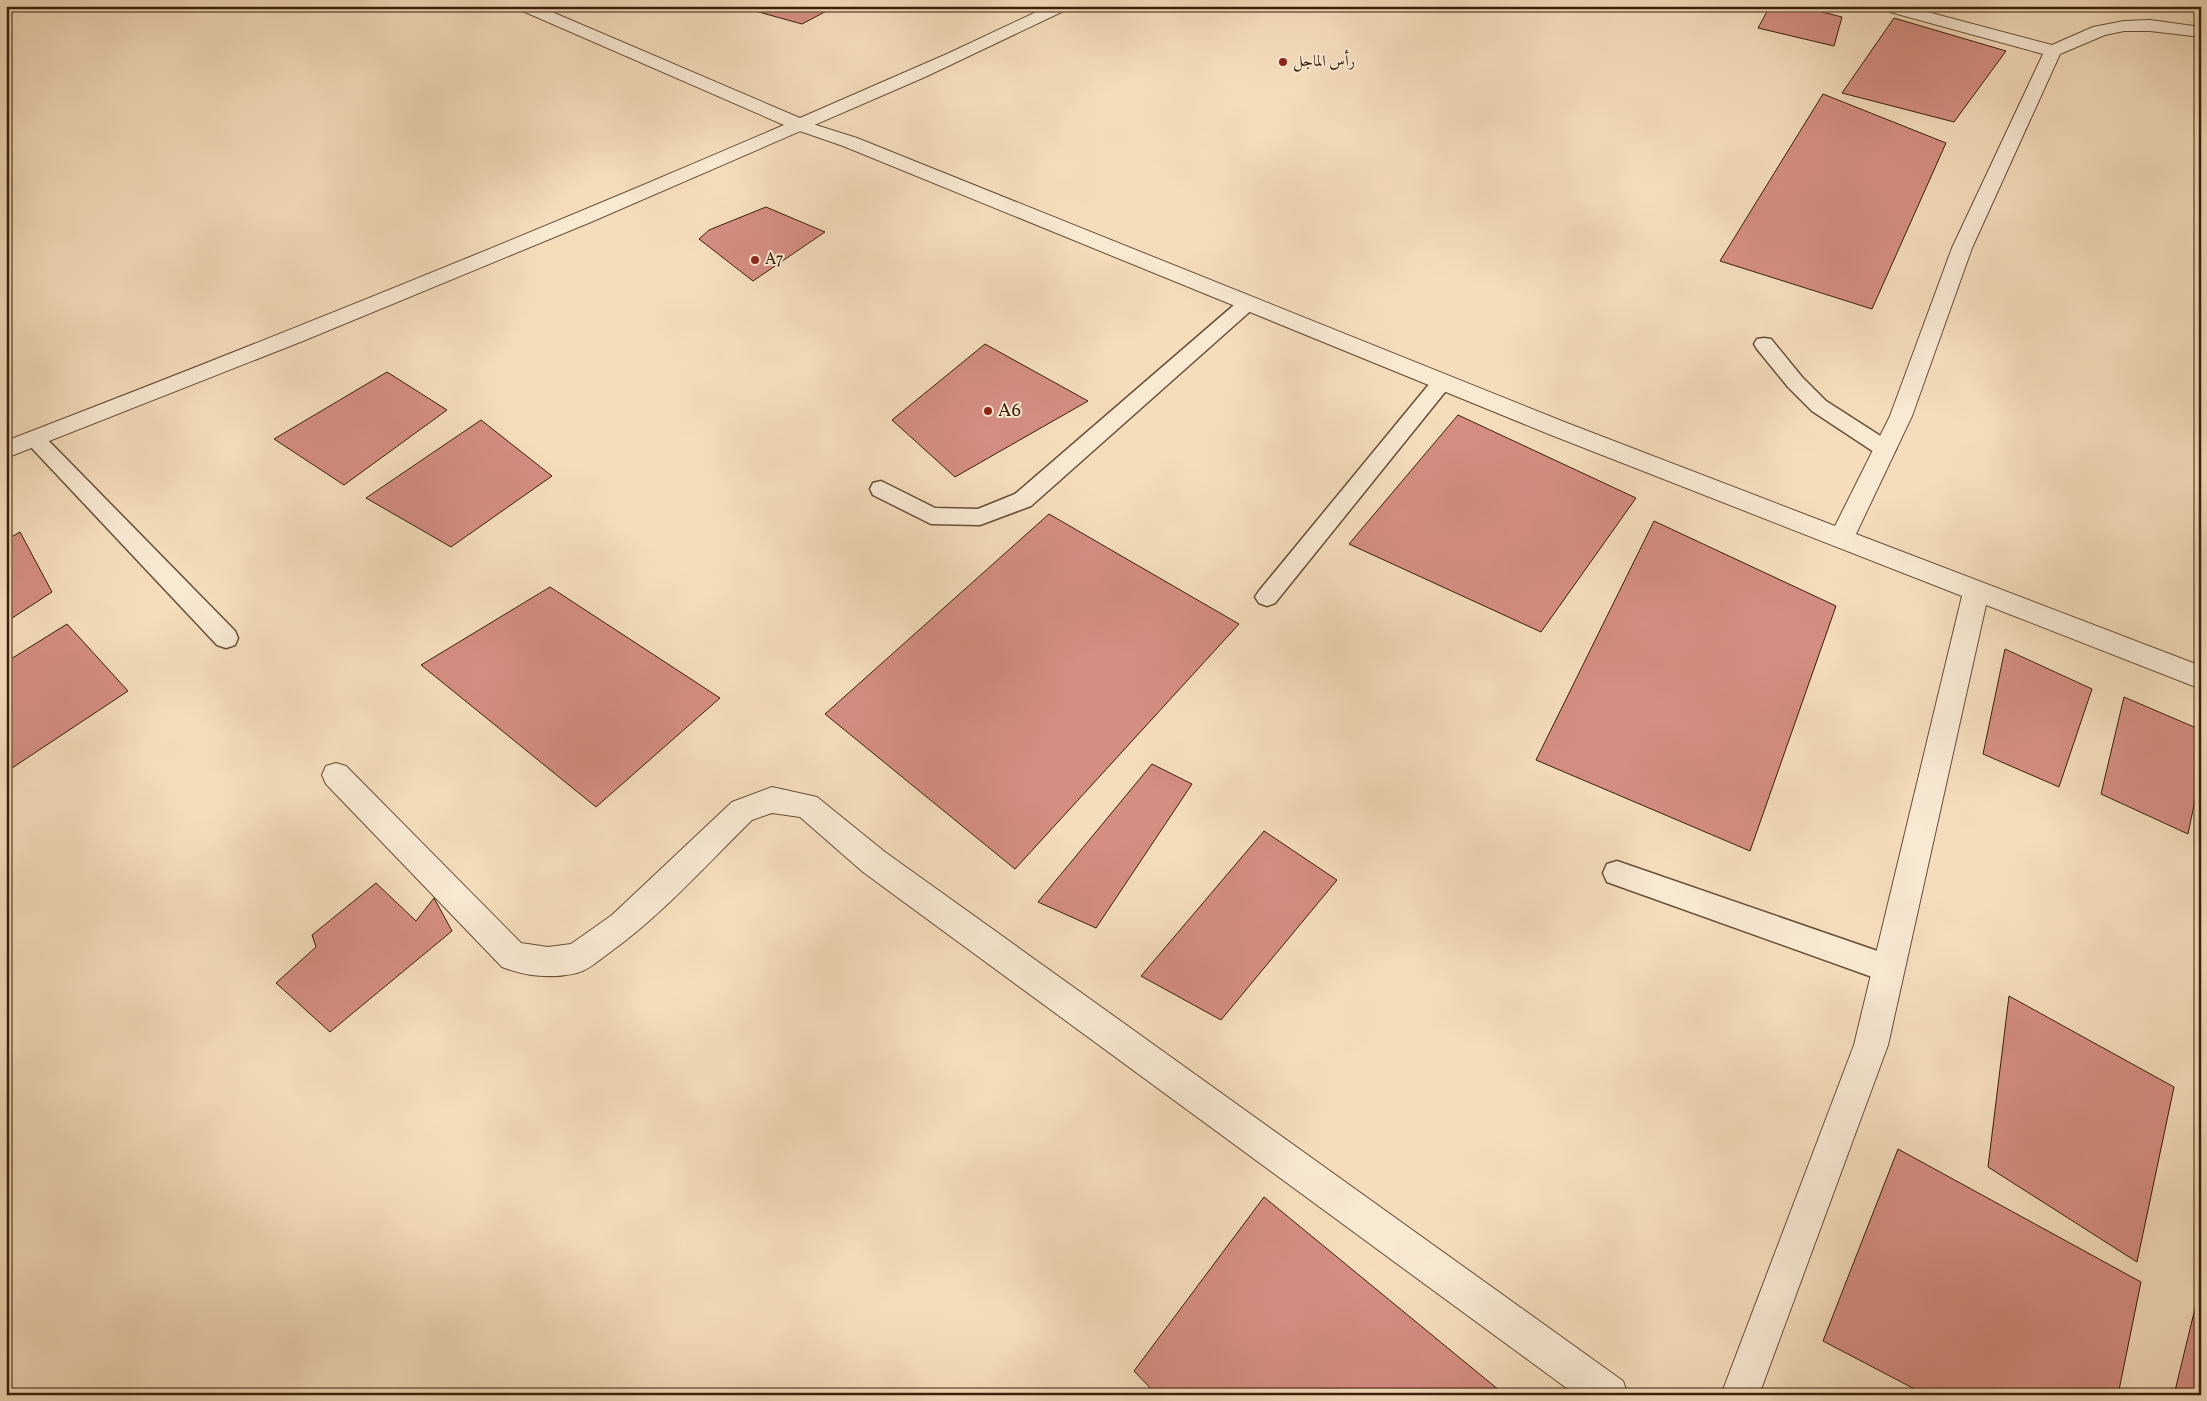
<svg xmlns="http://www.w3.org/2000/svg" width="2207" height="1401" viewBox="0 0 2207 1401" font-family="Vollkorn,Amiri,serif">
	<rect width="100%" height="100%" fill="#f5ddbc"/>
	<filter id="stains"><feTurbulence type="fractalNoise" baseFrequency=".004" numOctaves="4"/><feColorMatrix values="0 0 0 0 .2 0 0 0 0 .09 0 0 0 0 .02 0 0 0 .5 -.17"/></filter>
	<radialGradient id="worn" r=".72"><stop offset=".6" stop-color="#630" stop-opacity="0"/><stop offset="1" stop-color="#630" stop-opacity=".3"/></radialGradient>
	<g fill="#d58e82" stroke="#391f09">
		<path d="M737 6H836L802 24Z"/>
		<path d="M1770 6H1798L1842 17 1834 46 1758 28Z"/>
		<path d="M1894 18 2006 51 1954 122 1842 93Z"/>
		<path d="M1823 94 1946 143 1872 309 1720 261Z"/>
		<path d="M766 207 825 232 753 281 699 239 709 230Z"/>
		<path d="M985 344 1088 401 955 477 892 420Z"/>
		<path d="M387 372 447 410 344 485 274 439Z"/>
		<path d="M1458 415 1636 498 1541 632 1349 544Z"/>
		<path d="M481 420 552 476 451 547 366 498Z"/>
		<path d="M1049 514 1239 624 1015 869 825 714Z"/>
		<path d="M1654 521 1836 606 1750 851 1536 760Z"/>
		<path d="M20 532 52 592 6 622V540Z"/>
		<path d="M550 587 720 698 596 807 421 665Z"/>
		<path d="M67 624 128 691 6 772V662Z"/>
		<path d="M2005 649 2092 689 2059 787 1983 754Z"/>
		<path d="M2124 697 2201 730V771L2188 834 2101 794Z"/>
		<path d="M1152 764 1192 784 1096 928 1038 902Z"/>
		<path d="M1264 831 1337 880 1221 1020 1141 976Z"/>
		<path d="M376 883 416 921 434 898 452 931 330 1032 276 983 316 947 312 935Z"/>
		<path d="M2009 996 2174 1087 2137 1262 1988 1167Z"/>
		<path d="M1898 1149 2141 1282 2118 1395H1926L1823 1341Z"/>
		<path d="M1264 1197 1505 1395H1157L1134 1371Z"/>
		<path d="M2197 1300 2201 1302V1395H2174Z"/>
	</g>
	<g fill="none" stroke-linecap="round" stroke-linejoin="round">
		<g stroke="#684e36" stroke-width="3">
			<g id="service">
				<path d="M1248 297 1255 299 1258 303 1255 307 1031 506 980 525 931 524 873 495 870 489 873 483 881 481 935 508 978 509 1015 494 1241 299Z"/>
				<path d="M1764 338 1771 339 1802 377 1826 401 1893 444 1896 449 1893 454 1885 456 1877 454 1812 411 1788 387 1757 349 1754 344 1757 339Z"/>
				<path d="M1442 375 1449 377 1452 382 1449 387 1275 603 1267 606 1259 603 1255 597 1259 591 1435 377Z"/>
				<path d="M35 432 42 434 235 631 238 638 235 645 226 648 217 645 28 444 24 439 28 434Z"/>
				<path d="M1617 861 1889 955 1899 959 1903 969 1899 979 1889 983 1607 882 1603 873 1607 864Z"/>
			</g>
		</g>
		<g stroke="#684e36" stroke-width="2">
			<g id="minor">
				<path d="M1877 6H1905L2052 45 2093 27 2124 21 2150 20 2201 27V37L2150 31H2124L2105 35 2060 54 1972 248 1912 416 1856 534 2201 666V689L1986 605 1888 1045 1759 1395H1721L1854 1045 1962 596 1551 435 843 146 794 129 791 125 794 121 800 120 857 138 1567 423 1835 526 1890 416 1952 248 2043 54 1879 9Z"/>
				<path d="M336 763 346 766 521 943 548 947 571 944 612 915 732 802 772 787 817 797 885 852 1623 1381 1628 1395H1576L863 872 800 817 772 813 752 820C706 865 662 915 609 953 599 960 589 970 577 973 552 979 525 976 502 967L326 784 322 775 326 766Z"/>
			</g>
		</g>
		<g stroke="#684e36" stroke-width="2">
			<path id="tertiary" d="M516 6H538L800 118 949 53 1049 6H1070L1068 9 925 77 591 222 303 341 6 458V441C268 340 527 236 784 125L518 9Z"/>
		</g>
		<use href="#service" fill="#f8e9d3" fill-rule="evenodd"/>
		<use href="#minor" fill="#f8e9d3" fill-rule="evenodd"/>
		<use href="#tertiary" fill="#f8e9d3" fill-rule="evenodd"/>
	</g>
	<g fill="#8f2418" stroke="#f8e9d3" stroke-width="2">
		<circle cx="1283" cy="62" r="5"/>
		<circle cx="755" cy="260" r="5"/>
		<circle cx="988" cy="411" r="5"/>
	</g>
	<g text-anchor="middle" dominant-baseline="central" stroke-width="4" stroke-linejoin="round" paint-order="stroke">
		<g font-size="16" fill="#391f09" stroke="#f8e9d3" text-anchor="start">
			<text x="1293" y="62">رأس الماجل</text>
			<text x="765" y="260">A7</text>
		</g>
		<g font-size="19" fill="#391f09" stroke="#f8e9d3" text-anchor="start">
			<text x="998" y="411">A6</text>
		</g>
	</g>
	<rect width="2207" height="1401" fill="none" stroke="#f5ddbc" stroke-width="25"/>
	<rect x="8" y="8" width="2192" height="1386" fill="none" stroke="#391f09" stroke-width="2.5"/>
	<rect x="12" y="12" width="2182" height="1376" fill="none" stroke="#391f09"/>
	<rect width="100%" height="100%" filter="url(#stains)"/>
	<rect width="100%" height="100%" fill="url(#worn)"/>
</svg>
